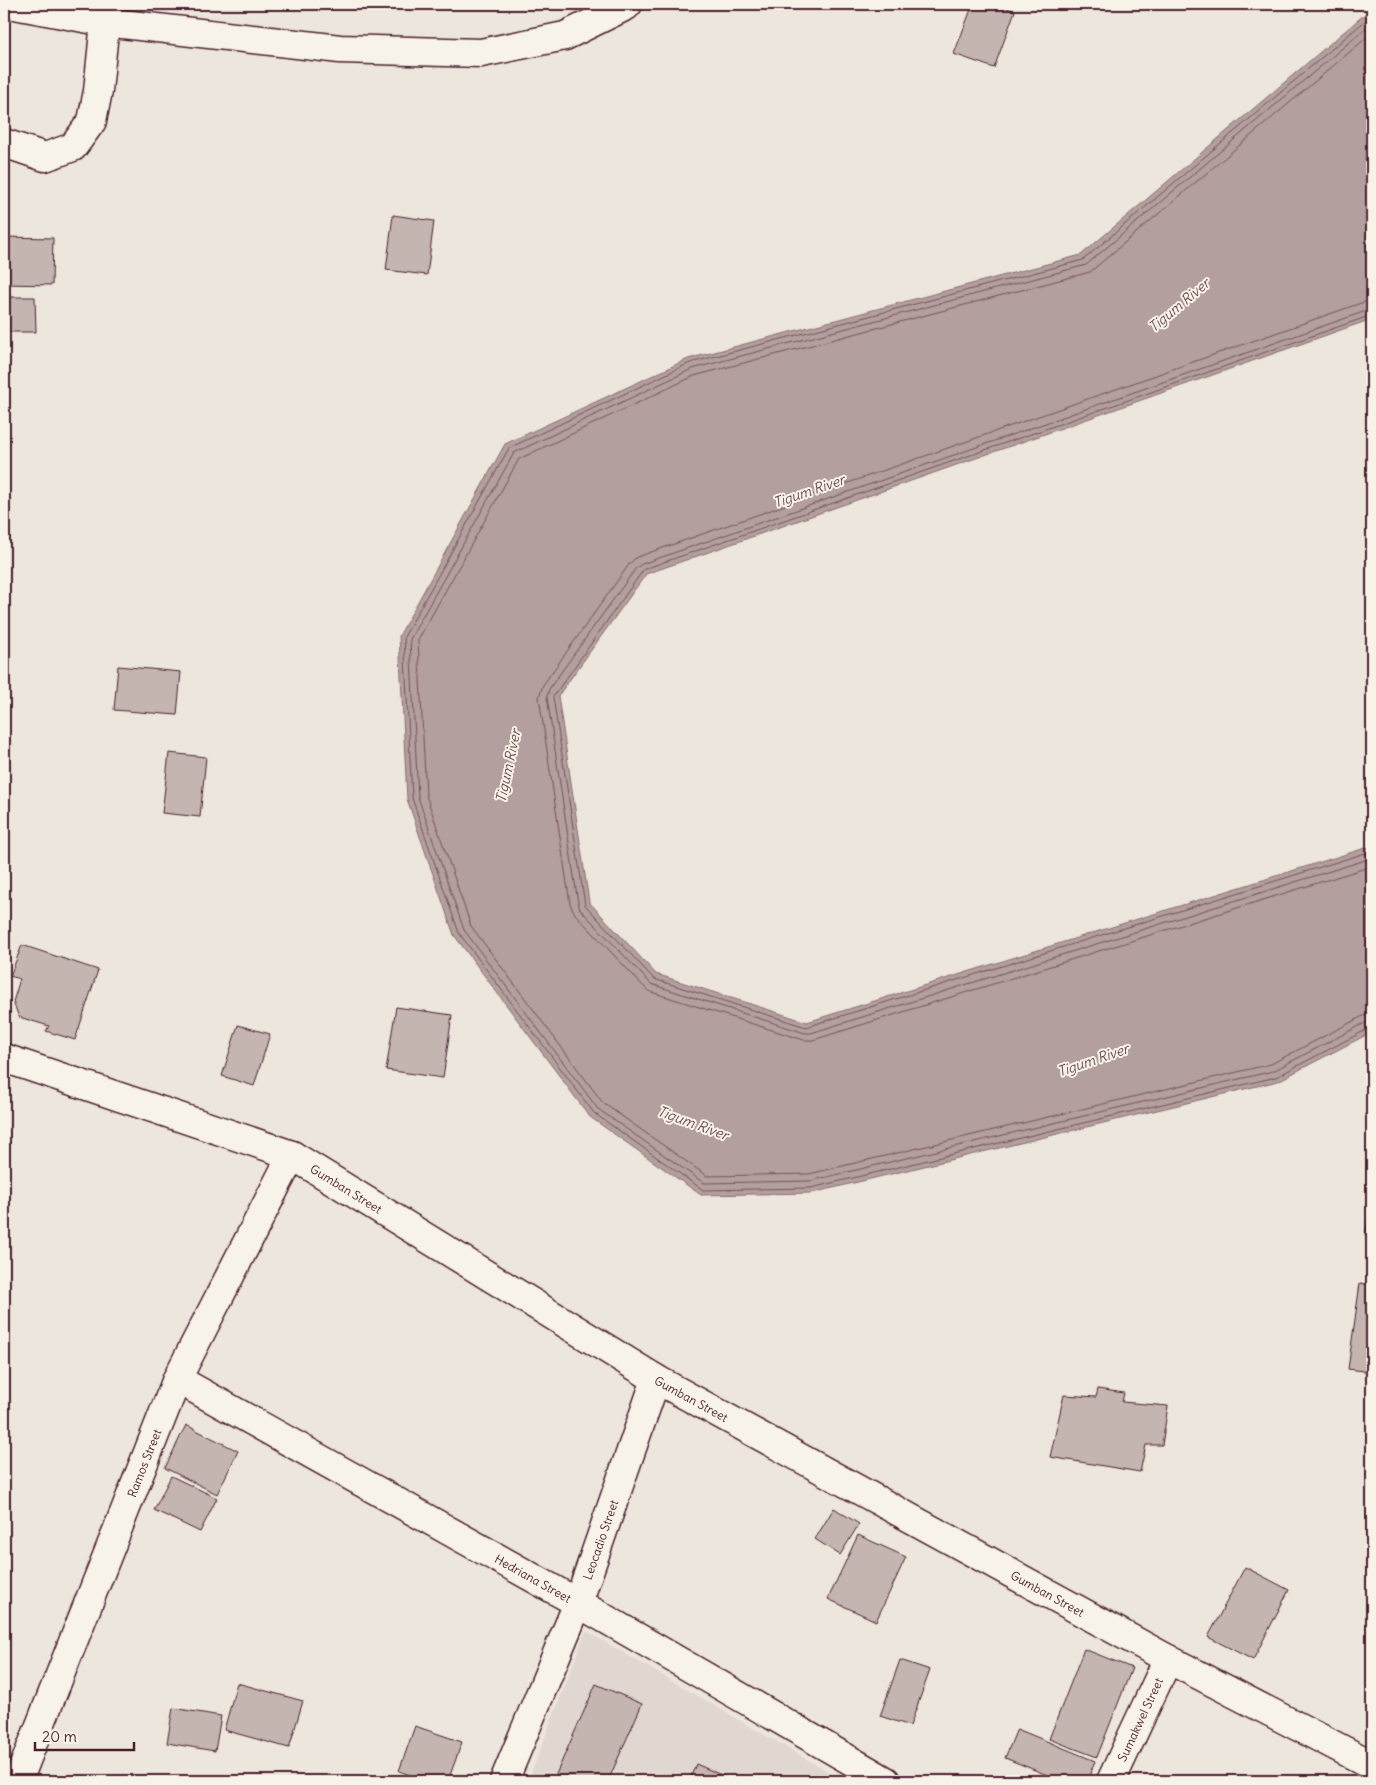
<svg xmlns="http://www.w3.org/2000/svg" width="1376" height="1785" viewBox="0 0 1376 1785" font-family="Delius,sans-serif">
	<rect width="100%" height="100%" fill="#ece6dd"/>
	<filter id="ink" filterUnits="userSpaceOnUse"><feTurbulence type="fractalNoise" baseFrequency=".02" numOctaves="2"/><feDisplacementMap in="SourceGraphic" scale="10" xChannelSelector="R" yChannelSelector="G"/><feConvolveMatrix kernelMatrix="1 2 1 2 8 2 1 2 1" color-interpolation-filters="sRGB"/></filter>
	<g filter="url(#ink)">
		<path fill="#e0d7d0" d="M586 1631 844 1781H528Z"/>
		<path fill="#b39f9d" stroke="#896c6f" d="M1372 8V319L646 574 558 696 589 902 656 974 807 1022 1372 846V1032L1278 1081 812 1193 701 1195 590 1117 454 935 407 799 399 636 505 444 688 359 1081 255Z"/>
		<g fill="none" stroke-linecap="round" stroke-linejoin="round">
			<g stroke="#745259" stroke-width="1">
				<path d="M1372 15 1083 260 690 363 509 448 404 637 412 798 459 933 594 1113 703 1190 811 1188 1276 1077 1368 1029 1372 1028"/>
				<path d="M1372 23 1086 265 692 369 514 453 410 639 418 797 464 930 598 1109 704 1183 810 1181 1273 1071 1365 1023 1372 1022"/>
				<path d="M1372 33 1090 272 694 376 519 459 418 640 426 795 471 926 603 1103 707 1176 809 1174 1271 1064 1363 1016 1372 1014"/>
				<path d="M1372 301 1364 302 637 557 630 563 543 685 539 697 570 904 575 914 648 991 804 1040H813L1372 866"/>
				<path d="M1372 309 642 564 636 568 549 689 547 697 578 903 580 909 651 984 805 1033H811L1372 858"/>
				<path d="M1372 315 644 569 553 697 585 905 654 979 806 1027 1372 851"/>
			</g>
		</g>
		<g fill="#c4b5b0" stroke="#4a1f2b">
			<path d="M973 4H996L1015 11 994 68 954 54Z"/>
			<path d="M393 215 434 221 427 275 386 270Z"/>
			<path d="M4 237 53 238 52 285 4 284Z"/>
			<path d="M4 297H35L36 332H4Z"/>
			<path d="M4 347 7 348 4 378Z"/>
			<path d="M118 666 181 672 177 715 114 710Z"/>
			<path d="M169 753 206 757 200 817 162 813Z"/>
			<path d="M22 945 98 970 75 1040 46 1031 49 1026 19 1017 13 1002 20 979 10 976Z"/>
			<path d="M396 1007 452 1015 443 1078 386 1070Z"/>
			<path d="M238 1025 270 1034 254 1086 222 1076Z"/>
			<path d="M1372 1198V1236L1365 1235Z"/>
			<path d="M1360 1283 1372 1285V1372L1348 1369Z"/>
			<path d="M1098 1389 1124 1393 1122 1402 1168 1406 1162 1445H1146L1140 1472 1050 1457 1064 1395 1096 1397Z"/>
			<path d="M186 1425 238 1451 217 1494 165 1468Z"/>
			<path d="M171 1476 217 1498 200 1532 154 1510Z"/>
			<path d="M834 1508 859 1524 840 1555 815 1539Z"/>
			<path d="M858 1535 906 1557 876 1621 828 1599Z"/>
			<path d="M1245 1567 1289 1590 1253 1660 1208 1637Z"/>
			<path d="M1084 1649 1132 1668 1097 1757 1049 1739Z"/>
			<path d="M900 1660 930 1670 910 1726 880 1716Z"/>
			<path d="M237 1683 303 1701 289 1748 224 1730Z"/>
			<path d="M596 1684 642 1704 608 1781H536L539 1775 553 1781Z"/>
			<path d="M173 1708 221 1716 215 1751 167 1743Z"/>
			<path d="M415 1726 462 1742 448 1781H427L399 1771Z"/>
			<path d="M1017 1729 1095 1761 1087 1781H1062L1005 1758Z"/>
			<path d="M696 1764 735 1781H689Z"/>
		</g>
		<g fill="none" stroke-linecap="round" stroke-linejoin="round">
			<g stroke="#4a1f2b" stroke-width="31">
				<g id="street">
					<path d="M9 4 105 22"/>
					<path d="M4 143 45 157 73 147 92 121 98 91 105 22 340 49 481 53 565 36 626 6 628 4"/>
					<path d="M4 1058 292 1155"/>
					<path id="s1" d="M177 1379 578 1603 886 1781"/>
					<path id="s2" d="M504 1781 578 1603 656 1379"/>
					<path id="s3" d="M1111 1781 1168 1659"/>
				</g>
			</g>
			<g stroke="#4a1f2b" stroke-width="31">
				<g id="secondary">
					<path id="s4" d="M18 1781 177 1379 292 1155 656 1379 1168 1659 1372 1765"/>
				</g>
			</g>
			<use href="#street" stroke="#f7f3e8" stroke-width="28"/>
			<use href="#secondary" stroke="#f7f3e8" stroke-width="28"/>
		</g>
	</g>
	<g text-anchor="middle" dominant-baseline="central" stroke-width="4" stroke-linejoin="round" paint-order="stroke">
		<g font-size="12" fill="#4a1f2b" stroke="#f7f3e8">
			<text stroke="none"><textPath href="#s4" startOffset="748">Gumban Street</textPath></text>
			<text stroke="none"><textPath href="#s4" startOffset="1152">Gumban Street</textPath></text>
			<text stroke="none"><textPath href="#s4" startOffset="342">Ramos Street</textPath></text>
			<text stroke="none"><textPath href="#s2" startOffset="260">Leocadio Street</textPath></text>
			<text stroke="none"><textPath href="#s1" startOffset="408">Hedriana Street</textPath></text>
			<text stroke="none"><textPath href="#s4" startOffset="1558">Gumban Street</textPath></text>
			<text stroke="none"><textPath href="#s3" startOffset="68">Sumakwel Street</textPath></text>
		</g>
		<g font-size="14" font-style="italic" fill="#6f4c53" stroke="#f7f3e8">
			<text transform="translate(1179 305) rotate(-40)">Tigum River</text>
			<text transform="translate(809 491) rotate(-19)">Tigum River</text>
			<text transform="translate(508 766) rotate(-78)">Tigum River</text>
			<text transform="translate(1093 1060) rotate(-19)">Tigum River</text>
			<text transform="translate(693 1123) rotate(20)">Tigum River</text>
		</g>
	</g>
	<rect width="1376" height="1785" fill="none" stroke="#f7f3e8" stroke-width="20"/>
	<rect x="10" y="10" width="1356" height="1765" fill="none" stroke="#4a1f2b" stroke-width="2" filter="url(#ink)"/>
	<path d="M35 1742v8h99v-8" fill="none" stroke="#4a1f2b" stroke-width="2.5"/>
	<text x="42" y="1742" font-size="15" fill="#4a1f2b" stroke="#f7f3e8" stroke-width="4" paint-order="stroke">20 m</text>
</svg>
